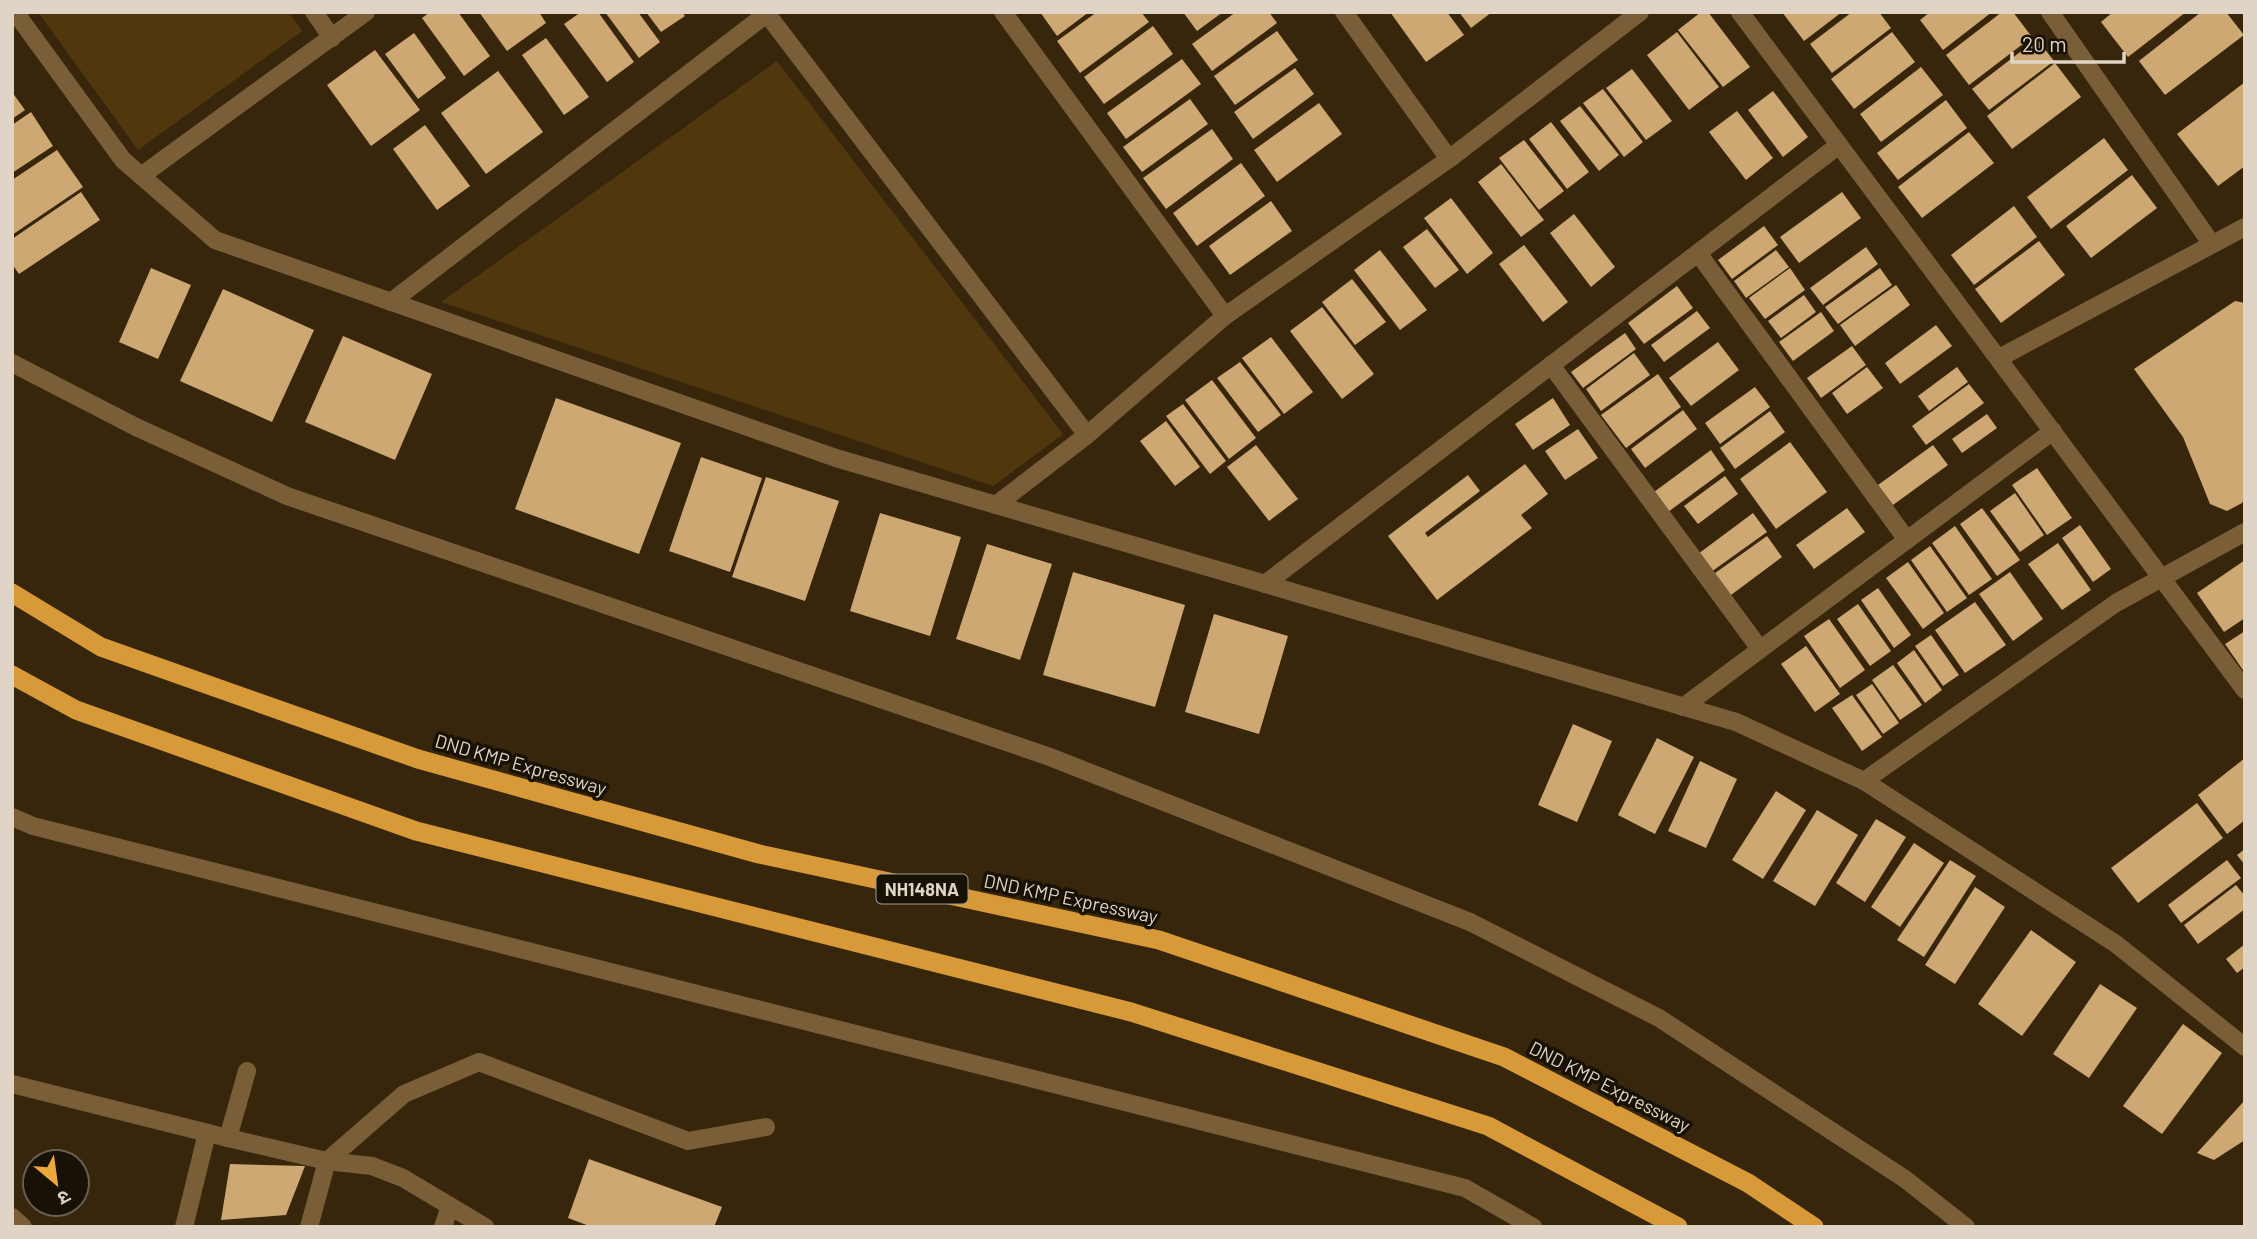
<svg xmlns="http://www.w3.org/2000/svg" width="2257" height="1239" viewBox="0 0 2257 1239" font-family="Barlow,'Noto Sans Devanagari',sans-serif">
	<rect width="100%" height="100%" fill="#37260c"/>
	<g fill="#51370e">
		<path d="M38 12H289L302 31 138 150Z"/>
		<path d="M777 61 1063 434 993 486 441 302Z"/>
	</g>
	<g fill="#cea873">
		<path d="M430 12H458L490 56 464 76 422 18Z"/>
		<path d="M479 12H539L546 23 507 51Z"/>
		<path d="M581 12H598L634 62 607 82 564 24Z"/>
		<path d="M605 12H638L660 42 639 58Z"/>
		<path d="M646 12H682L685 16 661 32Z"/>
		<path d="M1040 12H1089L1057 36Z"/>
		<path d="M1097 12H1141L1149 22 1080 73 1057 41Z"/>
		<path d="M1183 12H1223L1197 31Z"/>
		<path d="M1236 12H1269L1277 23 1212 71 1192 44Z"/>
		<path d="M1390 12H1447L1464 35 1426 62Z"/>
		<path d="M1459 12H1492L1471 28Z"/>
		<path d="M1701 12H1708L1750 67 1723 87 1678 30Z"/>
		<path d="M1782 12H1842L1804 41Z"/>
		<path d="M1852 12H1879L1891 28 1832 73 1810 44Z"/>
		<path d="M1930 12H1992L1943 50 1920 20Z"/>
		<path d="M2002 12H2013L2032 37 1969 85 1946 55Z"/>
		<path d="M2113 12H2186L2128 57 2101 22Z"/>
		<path d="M2201 12H2226L2244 35 2165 95 2139 61Z"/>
		<path d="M1153 26 1173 54 1104 104 1084 77Z"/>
		<path d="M1277 31 1298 60 1235 105 1214 76Z"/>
		<path d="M1677 32 1719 87 1689 110 1647 55Z"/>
		<path d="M1892 32 1915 62 1854 109 1831 79Z"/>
		<path d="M414 33 446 78 418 99 385 54Z"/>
		<path d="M546 38 589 97 564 115 522 55Z"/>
		<path d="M2037 39 2054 61 1989 110 1972 89Z"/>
		<path d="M375 50 420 110 371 146 327 85Z"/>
		<path d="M1182 59 1201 84 1126 139 1107 113Z"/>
		<path d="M2055 63 2081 97 2012 149 1987 116Z"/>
		<path d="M1921 67 1943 95 1881 142 1860 114Z"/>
		<path d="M1295 68 1314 94 1253 139 1234 112Z"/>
		<path d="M1632 69 1672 121 1646 140 1606 88Z"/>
		<path d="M498 71 543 132 486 174 441 113Z"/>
		<path d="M2245 82V166L2218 186 2177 134Z"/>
		<path d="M1603 89 1643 142 1624 157 1583 103Z"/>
		<path d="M1773 91 1808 137 1783 157 1748 110Z"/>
		<path d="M12 92 25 110 12 119Z"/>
		<path d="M1190 99 1208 124 1142 172 1123 147Z"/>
		<path d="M1946 100 1967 128 1898 180 1877 153Z"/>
		<path d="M1319 103 1342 134 1277 182 1254 150Z"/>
		<path d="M1580 106 1619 155 1599 171 1560 121Z"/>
		<path d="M1737 111 1773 158 1746 180 1709 132Z"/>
		<path d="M31 112 53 146 12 173V125Z"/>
		<path d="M1551 122 1589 172 1567 189 1529 139Z"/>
		<path d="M425 125 470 186 437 210 393 149Z"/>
		<path d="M1212 129 1233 159 1166 209 1143 178Z"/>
		<path d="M1969 132 1994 163 1922 218 1898 187Z"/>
		<path d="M2104 138 2128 170 2051 229 2027 197Z"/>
		<path d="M1524 140 1564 191 1539 210 1499 158Z"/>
		<path d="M57 150 83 187 12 235V180Z"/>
		<path d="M1241 163 1265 196 1197 246 1173 213Z"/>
		<path d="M1501 164 1544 220 1521 237 1478 182Z"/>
		<path d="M2132 175 2157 208 2091 258 2066 226Z"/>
		<path d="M81 192 100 220 19 274 12 264V239Z"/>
		<path d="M1842 192 1861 218 1799 263 1780 237Z"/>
		<path d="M1451 198 1493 253 1467 274 1424 218Z"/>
		<path d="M1271 201 1292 231 1230 275 1209 246Z"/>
		<path d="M2014 206 2037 237 1974 285 1951 255Z"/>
		<path d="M1574 214 1615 267 1591 287 1550 233Z"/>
		<path d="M1764 226 1778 245 1732 279 1718 260Z"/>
		<path d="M1427 229 1459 270 1435 288 1403 247Z"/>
		<path d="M2039 241 2065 275 2001 323 1975 289Z"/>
		<path d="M1524 245 1568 302 1543 322 1499 264Z"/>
		<path d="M1866 247 1878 264 1823 305 1810 288Z"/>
		<path d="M1380 250 1427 310 1400 330 1354 270Z"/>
		<path d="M1776 250 1789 267 1746 298 1734 281Z"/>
		<path d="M151 268 191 285 158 359 119 342Z"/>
		<path d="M1790 268 1805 290 1765 319 1749 298Z"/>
		<path d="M1880 268 1892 285 1838 324 1825 307Z"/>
		<path d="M1352 279 1386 322 1355 345 1322 302Z"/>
		<path d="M1896 285 1910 305 1855 346 1840 325Z"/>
		<path d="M1677 286 1693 308 1644 344 1628 323Z"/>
		<path d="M223 289 314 330 272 422 180 381Z"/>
		<path d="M1804 295 1816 312 1781 338 1768 321Z"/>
		<path d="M2235 301 2245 303V498L2242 503 2227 511 2210 504 2183 437 2134 369Z"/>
		<path d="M1322 307 1374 374 1342 399 1290 331Z"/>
		<path d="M1697 311 1710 328 1664 362 1651 345Z"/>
		<path d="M1821 312 1834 331 1793 361 1779 342Z"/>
		<path d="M1936 325 1952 346 1900 384 1885 363Z"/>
		<path d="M1625 333 1636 349 1583 388 1571 372Z"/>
		<path d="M343 336 432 374 395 460 305 422Z"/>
		<path d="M1271 337 1313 392 1284 414 1242 358Z"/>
		<path d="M1718 342 1739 370 1691 406 1669 378Z"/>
		<path d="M1852 346 1866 365 1821 398 1807 378Z"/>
		<path d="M1634 353 1650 375 1601 411 1586 389Z"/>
		<path d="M1240 362 1281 415 1258 432 1217 378Z"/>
		<path d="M1867 367 1883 388 1847 414 1832 393Z"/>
		<path d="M1957 367 1968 382 1929 411 1918 396Z"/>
		<path d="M1658 374 1681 407 1626 448 1601 415Z"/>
		<path d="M1212 380 1256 438 1229 459 1185 400Z"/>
		<path d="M1969 384 1984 403 1926 445 1912 426Z"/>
		<path d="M1755 387 1770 407 1720 444 1705 423Z"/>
		<path d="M556 398 681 443 639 554 515 509Z"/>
		<path d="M1553 398 1570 425 1533 450 1515 424Z"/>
		<path d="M1183 404 1226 461 1210 474 1166 416Z"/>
		<path d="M1683 410 1697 429 1645 468 1631 449Z"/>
		<path d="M1770 411 1785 432 1735 469 1720 448Z"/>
		<path d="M1987 414 1997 428 1962 453 1952 439Z"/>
		<path d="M1166 421 1200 467 1175 486 1140 441Z"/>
		<path d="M1578 429 1598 458 1565 480 1545 451Z"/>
		<path d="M1790 442 1827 492 1776 529 1740 479Z"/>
		<path d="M1256 445 1298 499 1269 521 1227 467Z"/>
		<path d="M1933 445 1948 465 1893 505 1878 485Z"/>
		<path d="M1711 450 1725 470 1668 512 1654 492Z"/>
		<path d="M701 457 762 478 730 572 669 551Z"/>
		<path d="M1525 464 1548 494 1521 515 1532 528 1437 600 1388 536 1468 475 1480 491 1425 533 1428 537Z"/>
		<path d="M2037 468 2072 518 2047 535 2012 485Z"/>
		<path d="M1725 476 1738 494 1698 524 1684 506Z"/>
		<path d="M766 477 839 501 805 601 732 577Z"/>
		<path d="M2015 493 2044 535 2020 552 1990 511Z"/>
		<path d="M1847 508 1865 532 1814 569 1796 545Z"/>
		<path d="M1982 508 2020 560 1997 576 1960 524Z"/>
		<path d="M880 513 961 537 930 636 850 611Z"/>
		<path d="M1753 513 1767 532 1711 572 1698 554Z"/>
		<path d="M2080 525 2111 569 2093 582 2062 538Z"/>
		<path d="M1955 526 1992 579 1969 595 1932 543Z"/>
		<path d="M1767 536 1782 557 1727 598 1711 576Z"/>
		<path d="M2058 543 2091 590 2062 610 2028 564Z"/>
		<path d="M987 544 1052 564 1020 660 956 639Z"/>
		<path d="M1930 546 1967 598 1947 612 1911 560Z"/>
		<path d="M2245 560V618L2224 632 2197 593Z"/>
		<path d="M1908 562 1944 613 1923 629 1886 578Z"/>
		<path d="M1073 572 1185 605 1155 707 1043 675Z"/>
		<path d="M2010 572 2043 619 2013 641 1979 594Z"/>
		<path d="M1878 588 1911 635 1894 648 1861 600Z"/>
		<path d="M1975 602 2006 645 1965 673 1935 630Z"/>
		<path d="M1858 604 1891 651 1870 666 1837 619Z"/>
		<path d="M1214 614 1288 636 1259 734 1185 712Z"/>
		<path d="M1829 619 1865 670 1840 688 1804 636Z"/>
		<path d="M2245 631V673L2225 644Z"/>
		<path d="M1931 635 1959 675 1943 686 1915 646Z"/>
		<path d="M1806 646 1840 694 1815 712 1781 664Z"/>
		<path d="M1914 650 1942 690 1925 703 1897 663Z"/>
		<path d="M1893 665 1922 705 1900 720 1872 680Z"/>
		<path d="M1872 684 1899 723 1883 734 1856 695Z"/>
		<path d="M1852 695 1882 737 1862 751 1832 708Z"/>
		<path d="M1573 724 1612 741 1577 822 1538 805Z"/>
		<path d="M1657 738 1694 757 1655 834 1618 815Z"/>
		<path d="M2245 758V820L2227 834 2198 795Z"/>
		<path d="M1700 761 1737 779 1706 848 1668 831Z"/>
		<path d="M1776 791 1806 810 1763 879 1732 860Z"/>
		<path d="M2197 803 2223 838 2138 903 2111 868Z"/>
		<path d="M1817 810 1858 835 1815 906 1773 881Z"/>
		<path d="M1876 819 1906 837 1865 902 1836 883Z"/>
		<path d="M1914 843 1944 863 1900 927 1871 907Z"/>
		<path d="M2245 849V865L2237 855Z"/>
		<path d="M1950 860 1976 876 1924 957 1897 940Z"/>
		<path d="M2227 860 2241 878 2181 923 2168 905Z"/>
		<path d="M2236 885 2245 896V909L2198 944 2184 925Z"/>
		<path d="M1975 887 2005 907 1955 984 1925 965Z"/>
		<path d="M2031 930 2076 962 2022 1036 1978 1004Z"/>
		<path d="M2245 944V967L2237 973 2226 959Z"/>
		<path d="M2100 984 2137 1008 2089 1078 2053 1054Z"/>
		<path d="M2183 1024 2222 1053 2162 1134 2123 1106Z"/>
		<path d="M2245 1100V1140L2214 1160 2197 1153Z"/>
		<path d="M589 1159 722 1207 714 1227H592L568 1218Z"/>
		<path d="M230 1164 305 1166 286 1215 221 1220Z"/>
	</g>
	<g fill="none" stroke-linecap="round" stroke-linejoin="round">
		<g stroke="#795e38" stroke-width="18">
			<path d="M15 12 123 160 215 240 836 458 1736 722 1864 781 2116 944 2245 1047"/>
			<path d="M314 12 332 38"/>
			<path d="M1003 12 1225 316"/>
			<path d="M1344 12 1449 159"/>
			<path d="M1740 12 2245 690"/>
			<path d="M2050 12 2211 243"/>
			<path d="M767 14 1087 435"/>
			<path d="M141 176 366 12"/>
			<path d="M1698 253 1907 540"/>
			<path d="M391 302 769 12"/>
			<path d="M1999 358 2245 227"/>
			<path d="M1551 365 1760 649"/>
			<path d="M996 505 1087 435 1225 316 1449 159 1640 12"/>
			<path d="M1265 584 1839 145"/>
			<path d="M1683 707 2053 431"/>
			<path d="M1864 781 2116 603 2245 532"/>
			<path d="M12 1084 228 1138 327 1161 372 1166 403 1178 485 1227"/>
			<path d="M228 1138 247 1071"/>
			<path d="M12 1217 23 1227"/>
			<path d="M184 1227 207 1133"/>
			<path d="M309 1227 327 1161 404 1094 479 1062 688 1141 766 1127"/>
			<path d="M443 1227 450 1206"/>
		</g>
		<g stroke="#795e38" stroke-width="18">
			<path d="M12 363 136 427 287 496 1050 757 1470 922 1659 1018 1905 1179 1966 1227"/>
			<path d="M12 817 33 826 1465 1188 1533 1227"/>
		</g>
		<g stroke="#d89a38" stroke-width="19">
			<path d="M12 593 101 647 418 759 759 854 1159 940 1504 1057 1748 1183 1814 1227"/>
			<path d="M12 675 76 710 416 831 1131 1012 1488 1126 1678 1227"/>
		</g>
	</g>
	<g text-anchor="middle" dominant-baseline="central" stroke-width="7" stroke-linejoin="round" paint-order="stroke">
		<rect fill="#181106" stroke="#a39a8c" stroke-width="2" x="876.5" y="874.5" width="91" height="29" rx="5"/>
		<g font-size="18" font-weight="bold" fill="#dfd4c5">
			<text x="922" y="889">NH148NA</text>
		</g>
		<g font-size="19" fill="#dfd4c5" stroke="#181106">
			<text transform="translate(521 764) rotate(16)">DND KMP Expressway</text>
			<text transform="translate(1071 898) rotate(12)">DND KMP Expressway</text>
			<text transform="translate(1610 1086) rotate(27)">DND KMP Expressway</text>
		</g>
	</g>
	<rect width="2257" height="1239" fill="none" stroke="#dfd4c5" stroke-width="28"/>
	<g transform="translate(56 1183) rotate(151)"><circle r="33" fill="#181106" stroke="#685f52" stroke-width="2"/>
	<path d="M0-5L12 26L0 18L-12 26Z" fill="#eda83b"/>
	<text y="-10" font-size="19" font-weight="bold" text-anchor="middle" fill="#dfd4c5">उ</text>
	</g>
	<path d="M2012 52v10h112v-10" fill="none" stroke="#dfd4c5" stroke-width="3.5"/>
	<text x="2022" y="52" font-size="21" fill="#dfd4c5" stroke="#181106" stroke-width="5" paint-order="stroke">20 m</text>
</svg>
